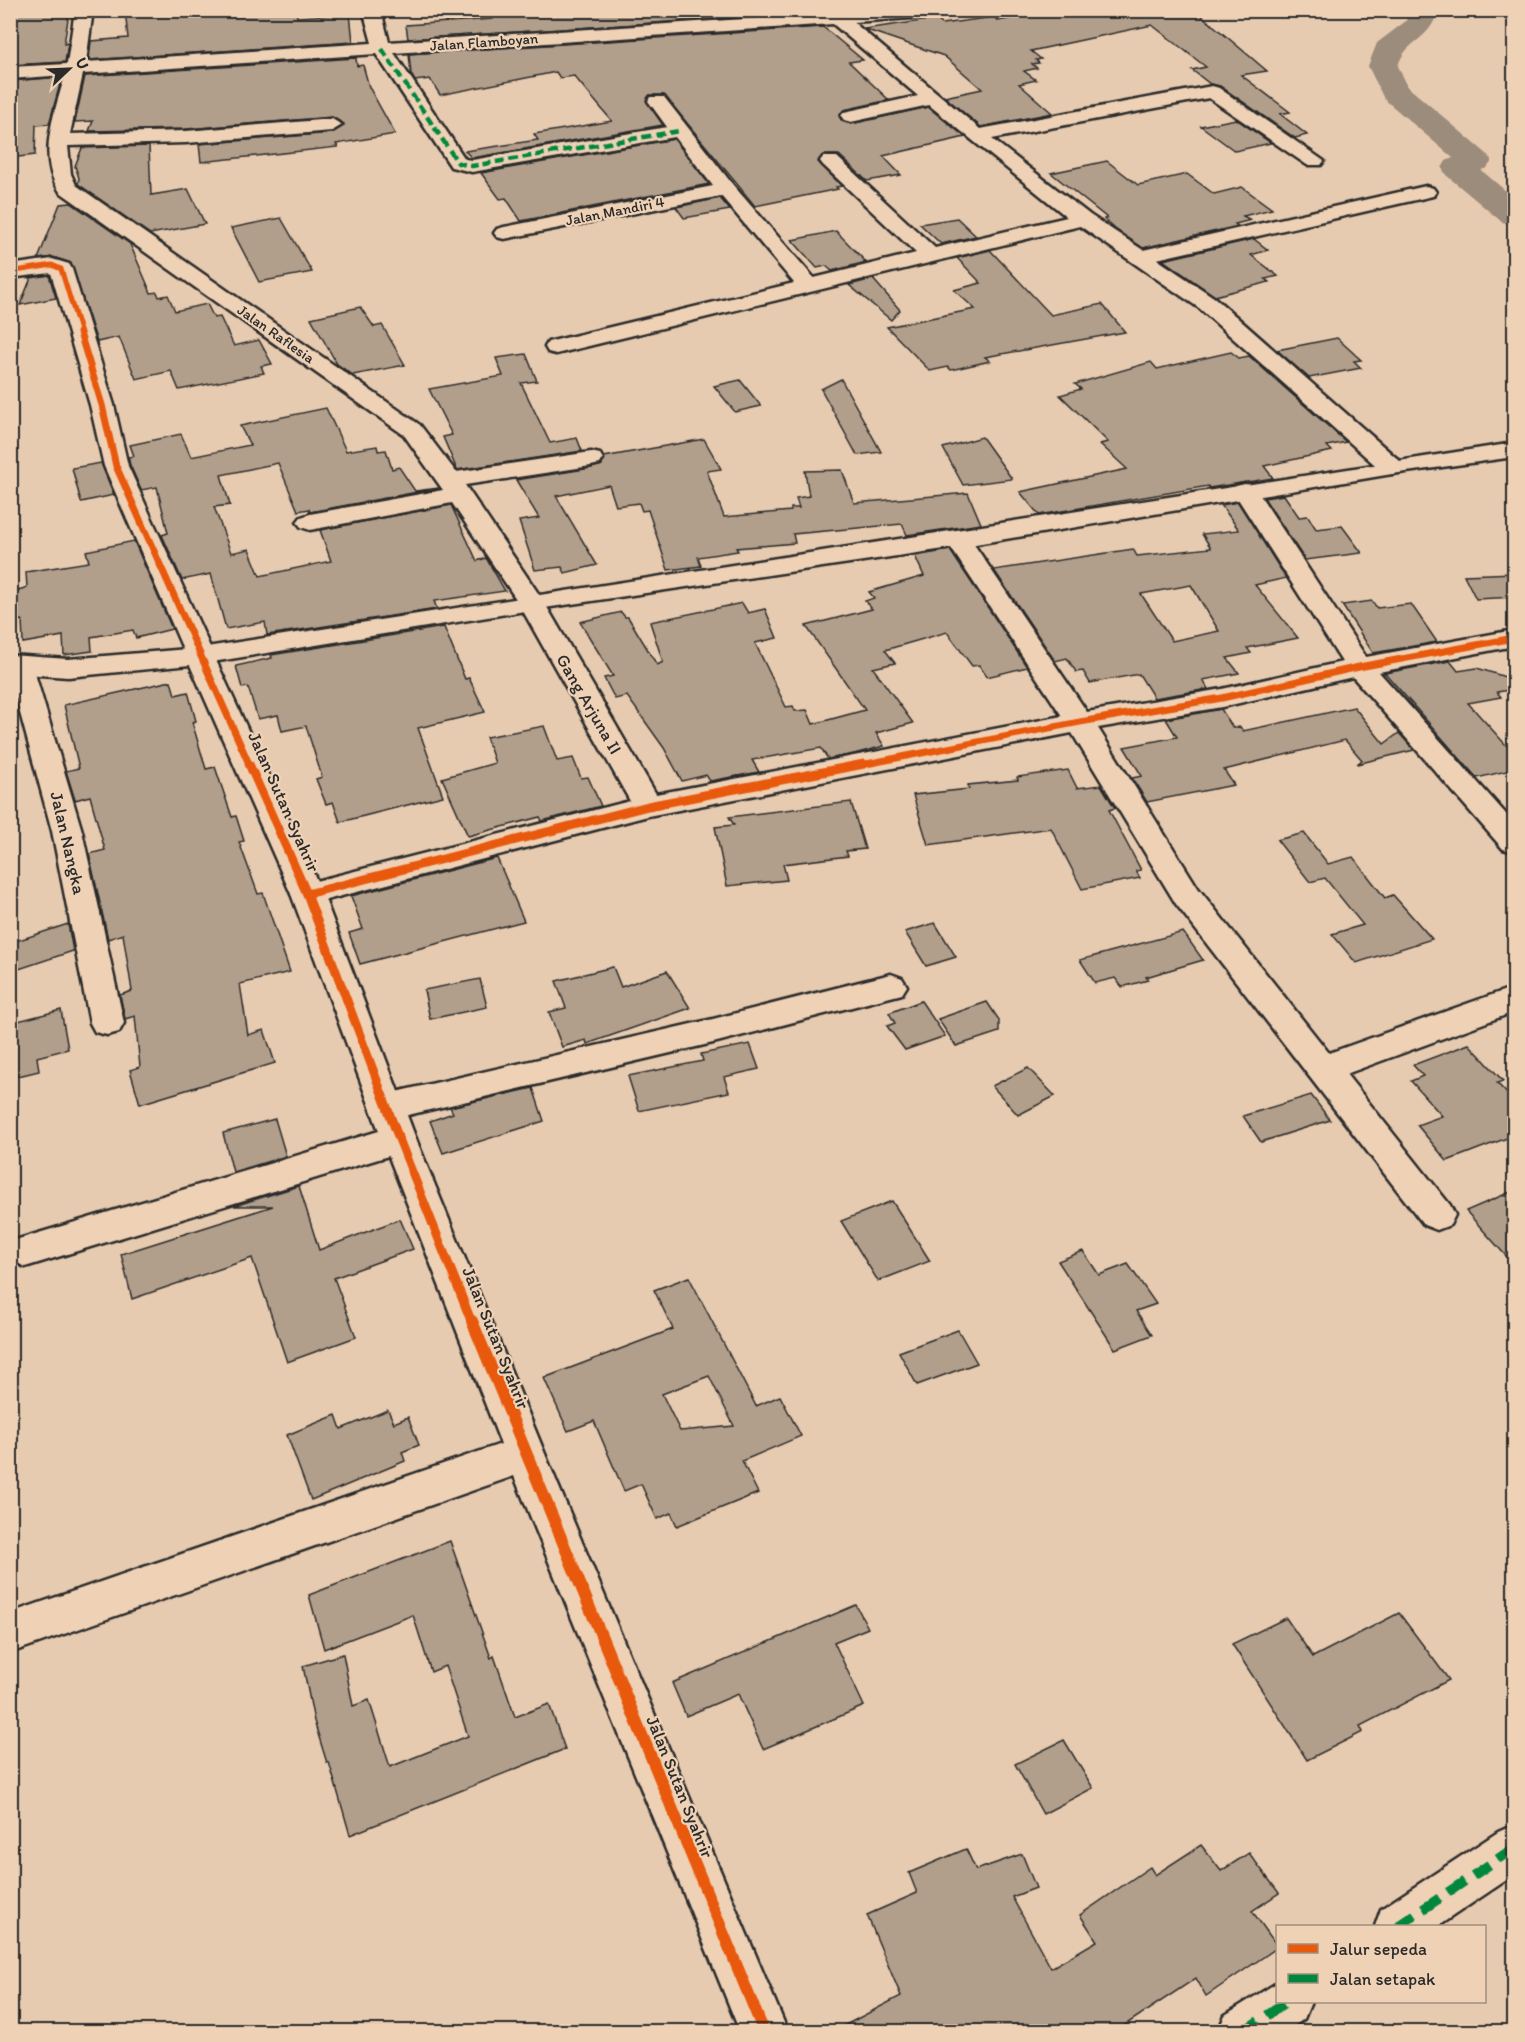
<svg xmlns="http://www.w3.org/2000/svg" width="1525" height="2042" viewBox="0 0 1525 2042" font-family="Itim,sans-serif">
	<rect width="100%" height="100%" fill="#e7cbb0"/>
	<filter id="ink" filterUnits="userSpaceOnUse"><feTurbulence type="fractalNoise" baseFrequency=".0167" numOctaves="2"/><feDisplacementMap in="SourceGraphic" scale="12" xChannelSelector="R" yChannelSelector="G"/><feConvolveMatrix kernelMatrix="1 2 1 2 8 2 1 2 1" color-interpolation-filters="sRGB"/></filter>
	<g filter="url(#ink)">
		<g fill="none" stroke-linecap="round" stroke-linejoin="round">
			<path fill="#9c8c7b" fill-rule="evenodd" d="M1409 10H1438C1430 42 1406 39 1398 66L1408 87 1487 154 1492 161 1487 168 1481 170 1514 198V225L1502 222 1446 175 1442 168 1446 161 1453 158 1384 99 1368 66 1377 43 1406 21Z"/>
		</g>
		<g fill="#b29f8b" stroke="#2b2b2b" stroke-width="1.5" fill-rule="evenodd">
			<path d="M12 10H48V14L69 13 64 44 68 43 65 62 10 65Z"/>
			<path d="M125 10H227V14L296 10 297 17 350 14 353 42 89 60 91 41 128 38Z"/>
			<path d="M492 10 552 11V15L616 13V10H803L806 13 408 39 406 25 493 19Z"/>
			<path d="M1056 10H1195L1267 71 1241 75 1290 112 1280 114 1307 135 1295 138 1220 86 1210 84 1192 70 1206 67 1152 25 1031 51 1041 59 1036 60 1039 63 1032 64 1037 68 1024 71 1036 80 1019 84 1052 113 981 127 945 97 982 89 944 56 864 29 936 19 942 24 994 17 998 21Z"/>
			<path d="M823 27 863 60 849 62 889 100 844 110 839 116 842 121 851 124 928 107 965 137 883 156 901 175 867 181 839 155H823L818 162 842 186 836 187 838 189 755 206 664 95H650L646 100 663 125 472 158 465 151 538 140 534 134 612 121 574 76 560 78 556 72 551 73 440 95 430 79 415 81 411 74 409 54Z"/>
			<path d="M356 58 357 66 363 65 369 87 395 134 336 144 338 147 201 162 199 144 332 133 344 124 332 117 186 129 89 131 93 121 75 122 85 76Z"/>
			<path d="M62 77 49 124 36 125 35 155 10 158V81Z"/>
			<path d="M1236 119 1271 143 1235 151 1201 126Z"/>
			<path d="M674 139 709 184 521 221 506 198 500 199 481 173Z"/>
			<path d="M149 146 151 195 188 189 205 224 150 234 78 184 79 178 75 166 82 148Z"/>
			<path d="M1107 161 1138 185 1187 174 1214 194 1242 187 1272 209 1243 216 1251 220 1235 224 1238 226 1143 248 1115 229 1104 219 1107 218 1051 173Z"/>
			<path d="M720 198 730 210 684 218 676 207Z"/>
			<path d="M71 203 130 244 151 293 157 292 159 297 168 295 175 311 207 304 214 318 220 317 234 346 259 340 272 364 261 366 264 373 179 390 171 371 136 379 119 337 97 342 71 263 53 257 38 259 60 204Z"/>
			<path d="M281 218 312 272 259 282 231 228Z"/>
			<path d="M957 218 976 236 941 244 920 224Z"/>
			<path d="M836 231 866 262 832 271 826 266 817 268 792 240Z"/>
			<path d="M1254 239 1268 250 1251 255 1278 276 1265 279 1269 282 1215 296 1163 260Z"/>
			<path d="M990 250 1051 315 1102 304 1125 332 985 357 990 361 951 370 948 367 930 371 887 327 975 309 954 290 981 283 957 258Z"/>
			<path d="M49 275 56 298 20 305 31 278Z"/>
			<path d="M873 279 900 310 891 320 849 285Z"/>
			<path d="M360 307 374 327 382 325 405 365 353 375 337 364 311 318Z"/>
			<path d="M1337 338 1361 360 1354 361 1361 368 1309 378 1277 350Z"/>
			<path d="M1231 352 1239 358 1249 356 1346 442 1327 446 1332 451 1264 466 1273 478 1209 488 1208 486 1039 515 1020 492 1127 469 1100 444 1108 442 1060 395 1081 389 1075 384 1151 362 1157 369Z"/>
			<path d="M526 354 537 381 521 383 550 443 577 438 582 451 457 470 443 437 452 435 429 389 503 376 496 358Z"/>
			<path d="M841 379 881 452 857 455 821 389Z"/>
			<path d="M740 380 761 406 735 412 714 386Z"/>
			<path d="M326 408 346 451 377 446 378 451 386 450 392 469 399 467 415 491 439 488 310 512 309 509 298 511 278 463 221 475 230 505 214 507 231 553 249 549 260 576 331 561 320 530 451 505 477 561 486 558 505 591 434 601 437 609 267 635 265 622 226 629 211 574 182 580 162 535 168 533 157 487 141 490 130 465 128 457 134 456 130 445 181 434 191 457 250 445 240 426Z"/>
			<path d="M982 437 1012 479 963 485 943 448Z"/>
			<path d="M704 439 721 469 707 471 724 517 791 511V508H799L796 498 809 496 805 471 842 470 854 503 968 493 981 524 907 535 902 524 793 534 795 543 736 548 738 551 698 557 701 566 668 570 648 510 642 511 639 503 616 506 609 485 556 496 597 565 565 573 562 567 535 570 519 521 539 518 516 480 591 468 602 465 604 457Z"/>
			<path d="M101 463 114 495 81 502 72 468Z"/>
			<path d="M1284 495 1299 517 1308 516 1316 529 1342 526 1362 553 1305 560 1264 498Z"/>
			<path d="M1238 502 1286 578 1255 585 1298 638 1247 648 1251 653 1227 658 1239 673 1203 680 1208 689 1154 698 1139 674 1090 683 1083 671 1076 672 1067 658 1055 661 994 570 1133 549 1137 556 1211 548 1202 534 1239 530 1221 505ZM1191 585 1219 631 1172 641 1141 594Z"/>
			<path d="M134 541 172 629 136 638 133 630 91 637 92 651 64 655 63 636 23 643 22 620 12 622 14 592 27 587 26 572 89 562 86 551Z"/>
			<path d="M950 550 1027 667 987 677 979 665 972 666 947 632 885 650 895 663 873 668 913 723 876 733 884 746 854 754 828 759 821 748 752 760 759 772 710 781 706 775 682 781 664 748 627 696 615 699 604 678 613 676 580 622 621 612 625 617H628L657 665 663 662 650 622 742 603 748 613 765 609 777 638 755 643 786 707 793 706 795 711 807 710 813 724 865 710 806 626 872 609 865 601 874 598 869 592 924 576 915 556Z"/>
			<path d="M1515 573V597L1476 599 1464 575Z"/>
			<path d="M1372 601 1377 608 1411 604 1437 642 1373 653 1342 605Z"/>
			<path d="M444 627 465 679 469 678 485 712 418 728 443 796 340 822 333 802 326 804 316 779 322 777 306 726 282 731 278 715 258 719 248 687 242 688 236 666 272 658 271 655Z"/>
			<path d="M1450 661 1458 671 1477 668 1515 680V689L1497 692 1501 697 1468 703 1515 755V769L1477 778 1385 673Z"/>
			<path d="M171 681 175 695 188 692 196 721 192 722 206 769 215 767 232 817 236 816 244 841 239 842 258 894 263 893 290 972 240 984 248 1035 264 1030 275 1063 140 1104 130 1070 140 1067 135 1016 125 1019 120 995 132 991 123 934 108 939 89 854 105 850 90 796 75 800 66 771 79 768 64 705Z"/>
			<path d="M1354 707 1384 744 1399 733 1414 750 1357 764 1362 760 1345 740 1224 770 1234 785 1147 802 1132 778 1142 776 1124 747 1177 737 1166 719 1221 709 1233 728 1240 727 1243 731Z"/>
			<path d="M544 726 557 761 573 758 581 778 588 777 601 806 542 821 540 817 468 836 442 778 495 763 486 737Z"/>
			<path d="M1068 770 1077 788 1101 785 1115 808 1109 810 1141 870 1136 871 1140 878 1082 889 1051 828 928 845 913 795 969 789 968 785 1018 780 1017 777Z"/>
			<path d="M851 802 865 849 846 851 848 856 783 864 787 880 727 886 715 827 734 825 729 817Z"/>
			<path d="M1304 833 1328 864 1353 857 1385 898 1393 895 1432 939 1356 963 1332 934 1363 925 1325 878 1310 882 1277 840Z"/>
			<path d="M497 858 524 921 360 964 349 933 363 929 351 896Z"/>
			<path d="M935 923 956 957 926 966 905 932Z"/>
			<path d="M68 924 73 951 10 972V943Z"/>
			<path d="M1183 932 1203 960 1146 977 1148 980 1122 987 1115 978 1095 983 1080 960Z"/>
			<path d="M613 967 621 987 667 971 690 1008 587 1044 586 1040 562 1047 549 1012 566 1008 556 981Z"/>
			<path d="M480 979 487 1007 430 1019 424 990Z"/>
			<path d="M921 1001 945 1036 905 1050 887 1026 895 1023 889 1013Z"/>
			<path d="M987 1002 999 1020V1032L956 1046 938 1019Z"/>
			<path d="M61 1010 68 1049 37 1057 39 1071 10 1078V1023Z"/>
			<path d="M750 1044 759 1069 724 1077 729 1092 639 1111 628 1076 703 1061 701 1054Z"/>
			<path d="M1469 1044 1503 1081 1497 1083 1515 1102V1135L1447 1161 1417 1125 1442 1116 1411 1081 1423 1076 1413 1065Z"/>
			<path d="M1028 1068 1055 1096 1018 1115 992 1086Z"/>
			<path d="M533 1088 544 1121 443 1153 430 1121 453 1113 450 1107Z"/>
			<path d="M1311 1095 1330 1120 1261 1142 1243 1116Z"/>
			<path d="M275 1119 286 1156 233 1172 223 1133Z"/>
			<path d="M299 1186 319 1250 400 1219 413 1249 334 1278 356 1337 287 1362 252 1258 132 1299 121 1254 273 1206H234Z"/>
			<path d="M1515 1190V1266L1466 1211Z"/>
			<path d="M892 1201 930 1261 878 1281 841 1221Z"/>
			<path d="M1083 1251 1099 1275 1128 1264 1156 1304 1136 1311 1152 1335 1115 1349 1058 1261Z"/>
			<path d="M689 1277 756 1406 780 1396 801 1436 742 1461 758 1493 677 1526 671 1513 657 1519 641 1484 624 1491 594 1421 568 1431 544 1378 673 1329 654 1290ZM709 1376 734 1426 680 1431 662 1394Z"/>
			<path d="M958 1330 977 1363 917 1385 899 1352Z"/>
			<path d="M388 1410 394 1423 408 1417 419 1445 402 1452 405 1461 311 1500 287 1435 336 1415 341 1429Z"/>
			<path d="M450 1541 491 1658 494 1656 515 1717 549 1704 565 1749 350 1835 329 1762 327 1763 314 1721 303 1666 343 1654 353 1706 369 1700 390 1767 468 1736 445 1666 431 1672 413 1615 324 1649 309 1595Z"/>
			<path d="M856 1605 868 1628 834 1642 864 1706 763 1749 738 1694 686 1716 672 1683Z"/>
			<path d="M1399 1613 1449 1680 1360 1726 1363 1732 1307 1760 1232 1644 1286 1618 1313 1657Z"/>
			<path d="M1064 1740 1093 1788 1043 1814 1015 1764Z"/>
			<path d="M1201 1845 1221 1871 1249 1853 1279 1893 1252 1911 1278 1947 1206 1996 1196 1978 1116 2031H834L901 1996 867 1915 917 1893 909 1873 966 1849 976 1870 1022 1854 1036 1888 1012 1897 1051 1968 1097 1941 1080 1915 1150 1867 1155 1875Z"/>
		</g>
		<g fill="none" stroke-linecap="round" stroke-linejoin="round">
			<g stroke="#2b2b2b" stroke-width="5">
				<g id="street">
					<path d="M75 10H93L86 62 372 43 363 10H381L389 42 822 14V10H965L957 15 853 22 980 129 1212 86 1219 88 1324 161 1321 165H1307L1209 98 992 139 1090 215 1143 250 1426 186 1433 188 1436 192 1433 196 1157 259 1215 298 1401 462 1404 467 1401 472 1392 474 1383 472 1199 308 1080 226 556 354 548 352 545 347 548 342 794 283 721 196 504 239 497 237 494 233 497 229 504 227 713 186 675 137 472 172 451 167 376 54 83 74 70 134 186 131 332 119 342 125 332 131 186 143 68 146 71 174 76 185 420 425 456 472 591 452 600 454 603 459 600 464 591 466 465 485 544 602 656 794 1062 716 945 539 949 534 958 531 967 534 1087 712 1222 689 1342 662 1233 491 1236 486 1245 484 1254 486 1366 657 1514 630V646L1379 672 1514 823V852L1503 849 1353 677 1222 707 1098 728 1198 888 1329 1053 1514 987V1012L1346 1074 1450 1205 1455 1215 1450 1225 1437 1230 1424 1225 1176 904 1072 733 648 816 307 905 296 902 291 894 296 886 630 801 518 602 452 503 310 530 301 527 297 522 301 517 310 514 443 490 404 435 60 192C36 157 55 112 65 75L10 79V67L67 64ZM833 24 918 96 844 112 841 116 844 120 851 122 929 105 1067 217 935 248 837 157H823L820 161 823 165 916 253 814 278 733 185 664 97H650L648 101 667 127 472 160 465 159 394 53Z"/>
					<path d="M52 259 69 264 72 269 114 405 128 466 214 656 210 662 200 664 190 662 186 656 104 466 90 405 51 273 10 278V265Z"/>
					<path d="M19 658 29 661 33 667 82 831 124 1023 119 1032 107 1035 95 1032 90 1023 52 831 16 698 10 687V661Z"/>
					<path d="M891 974 902 978 907 986 902 994 713 1043 387 1120 375 1116 370 1107 375 1098 387 1094 713 1019Z"/>
					<path d="M399 1125 411 1129 416 1139 411 1149 25 1267 10 1259 12 1241Z"/>
					<path d="M1514 1825V1875L1438 1926H1375L1381 1909 1498 1832Z"/>
					<path d="M1278 1982V2002H1311L1304 2019 1285 2032H1218L1225 2015Z"/>
				</g>
			</g>
			<g stroke="#2b2b2b" stroke-width="5">
				<path id="secondary" d="M200 648 210 650 214 656 323 894 416 1139 545 1454 788 2032H740L514 1476 10 1653V1613L501 1444 382 1139 291 894 186 656 190 650Z"/>
			</g>
			<g stroke="#2b2b2b" stroke-width="5">
				<path id="primary" d="M1514 443V457L1392 474 958 547 531 610 200 664 68 677 10 673V655L68 659 200 648Z"/>
			</g>
			<use href="#street" fill="#efd2b6" fill-rule="evenodd"/>
			<use href="#secondary" fill="#efd2b6" fill-rule="evenodd"/>
			<use href="#primary" fill="#efd2b6" fill-rule="evenodd"/>
			<path stroke="#00873e" stroke-width="4.5" stroke-dasharray="9 4.5" stroke-linecap="butt" d="M382 49 458 163 472 166 679 131"/>
			<g stroke="#00873e" stroke-width="10" stroke-dasharray="20 10" stroke-linecap="butt">
				<path d="M1398 1926 1514 1848"/>
				<path d="M1242 2032 1287 2002"/>
			</g>
			<g stroke="#efd2b6" stroke-width="8">
				<path id="cycleway-far3" d="M10 272 52 265 61 269 81 334"/>
			</g>
			<g stroke="#efd2b6" stroke-width="10">
				<g id="cycleway-far2">
					<path d="M80 333 102 405 116 466 250 766"/>
					<path d="M856 766 1080 722 1222 698 1359 667 1514 638"/>
				</g>
			</g>
			<g stroke="#efd2b6" stroke-width="13">
				<g id="cycleway-far1">
					<path d="M249 764 307 894 399 1139 472 1323"/>
					<path d="M307 894 648 806 864 764"/>
				</g>
			</g>
			<g stroke="#efd2b6" stroke-width="16">
				<path id="cycleway" d="M472 1321 764 2032"/>
			</g>
			<use href="#cycleway-far3" stroke="#e8590c" stroke-width="5"/>
			<use href="#cycleway-far2" stroke="#e8590c" stroke-width="7"/>
			<use href="#cycleway-far1" stroke="#e8590c" stroke-width="9"/>
			<use href="#cycleway" stroke="#e8590c" stroke-width="12"/>
		</g>
	</g>
	<g text-anchor="middle" dominant-baseline="central" stroke-width="4.5" stroke-linejoin="round" paint-order="stroke">
		<g font-size="15" fill="#2b2b2b" stroke="#efd2b6">
			<text transform="translate(484 42) rotate(-4)">Jalan Flamboyan</text>
			<text transform="translate(615 211) rotate(-11)">Jalan Mandiri 4</text>
			<text transform="translate(276 334) rotate(35)">Jalan Raflesia</text>
		</g>
		<g font-size="18" fill="#2b2b2b" stroke="#efd2b6">
			<text transform="translate(589 704) rotate(60)">Gang Arjuna II</text>
			<text transform="translate(284 802) rotate(66)">Jalan Sutan Syahrir</text>
			<text transform="translate(68 843) rotate(77)">Jalan Nangka</text>
			<text transform="translate(496 1338) rotate(68)">Jalan Sutan Syahrir</text>
			<text transform="translate(680 1787) rotate(68)">Jalan Sutan Syahrir</text>
		</g>
	</g>
	<rect width="1525" height="2042" fill="none" stroke="#efd2b6" stroke-width="36"/>
	<rect x="18" y="18" width="1489" height="2006" fill="none" stroke="#2b2b2b" stroke-width="2" filter="url(#ink)"/>
	<rect x="1276" y="1925" width="210" height="78" fill="#efd2b6" stroke="#a18f7e" stroke-width="1.5"/>
	<rect x="1288" y="1944" width="30" height="9" fill="#e8590c" stroke="#a18f7e" stroke-width="1.5"/>
	<text x="1330" y="1955" font-size="18" fill="#2b2b2b">Jalur sepeda</text>
	<rect x="1288" y="1974" width="30" height="9" fill="#00873e" stroke="#a18f7e" stroke-width="1.5"/>
	<text x="1330" y="1985" font-size="18" fill="#2b2b2b">Jalan setapak</text>
	<g transform="translate(69 69) rotate(67)" stroke="#efd2b6" stroke-width="4.5" paint-order="stroke">
	<path d="M0-4.5L10 22L0 15L-10 22Z" fill="#2b2b2b"/>
	<text y="-9" font-size="16" font-weight="bold" text-anchor="middle" fill="#2b2b2b">U</text>
	</g>
</svg>
